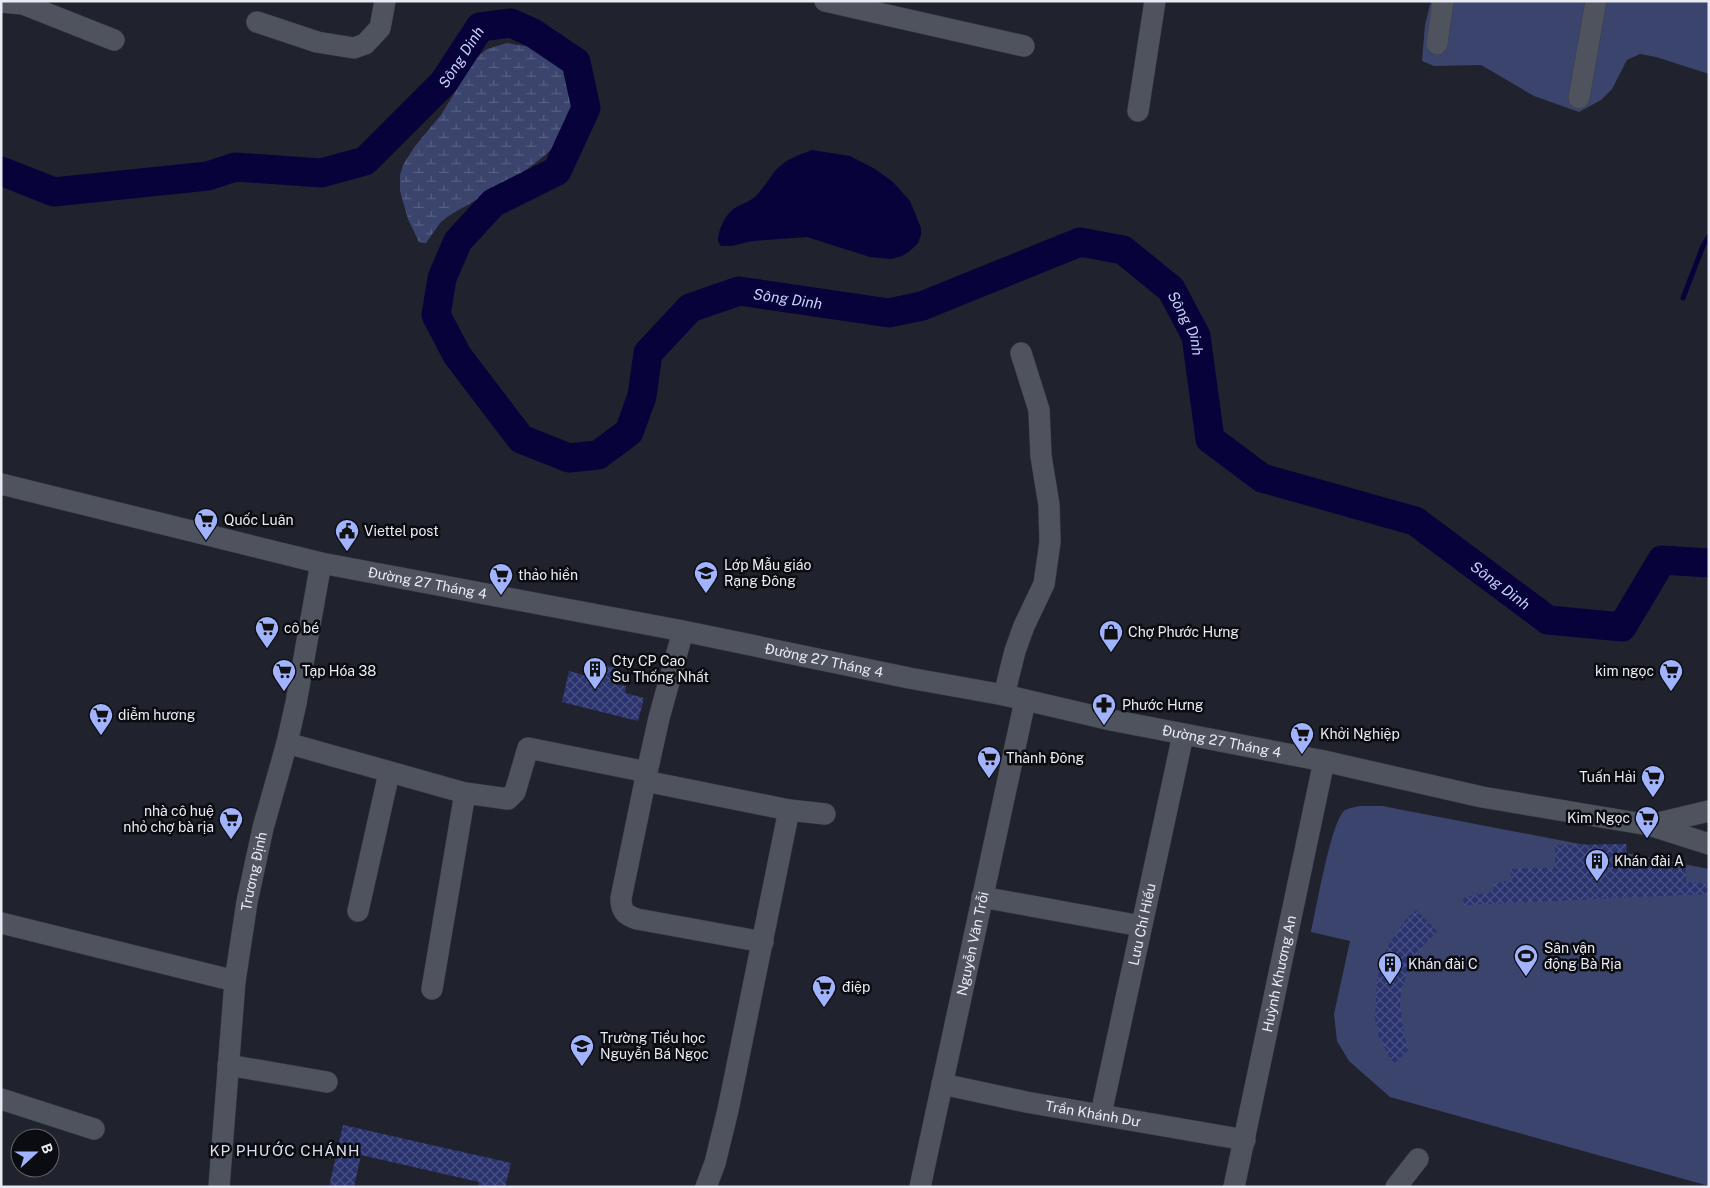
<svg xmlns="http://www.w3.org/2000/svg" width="1710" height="1188" viewBox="0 0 1710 1188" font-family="'Public Sans',sans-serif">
	<defs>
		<pattern id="wetland-marsh" width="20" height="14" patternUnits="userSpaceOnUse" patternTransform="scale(1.25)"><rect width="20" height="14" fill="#3b446d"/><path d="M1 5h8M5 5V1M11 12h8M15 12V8" fill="none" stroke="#575f82"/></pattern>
		<pattern id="building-cross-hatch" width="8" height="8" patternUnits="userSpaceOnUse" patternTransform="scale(1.25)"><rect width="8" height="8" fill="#2a336e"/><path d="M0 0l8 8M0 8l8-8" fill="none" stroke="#495183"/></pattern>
	</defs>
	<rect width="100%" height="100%" fill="#20232d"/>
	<g fill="#3b446d">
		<path d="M1431 1H1709V74L1656 57 1640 54 1627 60 1612 89 1601 100 1579 112 1534 96 1481 65 1434 66 1422 61 1425 25Z"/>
		<path d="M1360 806H1382L1709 869V1186L1390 1097 1349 1061 1337 1041 1334 1014 1350 941 1311 932C1316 911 1331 820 1345 810 1349 808 1355 807 1360 806Z"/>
	</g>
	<path fill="url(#wetland-marsh)" d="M507 43C540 49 565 48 577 85 595 145 487 192 447 217L440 223 426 243 419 242 408 219 400 191V175L403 165 415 146 441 115 476 58 487 49Z"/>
	<path fill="#07023a" d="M812 150 850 156 875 169 892 181 910 201 921 228V235L918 243 910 251 902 256 891 259 870 257 807 237 752 241 732 246H721L718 241C718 231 724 217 732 210 739 204 749 203 756 196 763 189 768 180 775 171 784 160 799 155 812 150Z"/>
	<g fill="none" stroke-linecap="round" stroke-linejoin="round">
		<path stroke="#07023a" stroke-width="5" d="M1683 298 1703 246 1709 236"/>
		<path stroke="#07023a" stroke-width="29" id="s1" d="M1 171 54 192 208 176 235 167 321 173 365 161 444 82 480 27 511 23 533 33 576 62 586 108 557 171 493 203 458 241 442 278 436 315 457 355 521 439 569 458 598 455 629 432 642 396 648 353 690 308 739 291 889 313 922 306 1080 242 1123 250 1171 289 1196 336 1210 439 1262 478 1415 521 1548 620 1622 627 1662 560 1709 563"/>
	</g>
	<g fill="url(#building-cross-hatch)">
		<path d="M593 662 618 668 615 684 626 686 625 693 644 698 638 721 562 702 569 671 590 677Z"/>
		<path d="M1626 844 1628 862 1669 859V869H1686V881L1709 884V894L1464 905 1463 898 1493 891 1494 883 1511 880 1510 869 1555 867V845Z"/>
		<path d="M1416 910 1437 931 1419 951 1407 973 1401 992 1400 1006 1405 1039 1409 1050 1393 1064 1379 1037 1375 1018 1377 978 1381 961 1389 944 1405 920Z"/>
		<path d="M343 1125 511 1163 505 1187H478L479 1182 361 1155 354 1187H329Z"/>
	</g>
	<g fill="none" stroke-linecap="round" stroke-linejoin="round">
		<g stroke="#3b3d46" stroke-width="22">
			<g id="minor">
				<path d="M825 1 1024 46"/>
				<path d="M1 2 23 4 114 40"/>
				<path d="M257 22 317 42 354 48 365 44 380 28 385 1"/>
				<path d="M1437 44 1443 1"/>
				<path d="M1579 98 1596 1"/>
				<path d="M1138 111 1155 1"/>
				<path id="s2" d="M1 484 321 563 683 631 909 678 1004 695 1111 720 1324 761 1482 797 1649 825 1709 844"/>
				<path d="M683 631 659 718 647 772 621 898C621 911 625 915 637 919L763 942"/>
				<path d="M1004 695 1015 651 1024 626 1044 584 1050 542 1049 505 1041 456 1039 410 1021 353"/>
				<path d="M287 743 465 793 508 799 515 792 528 748 647 772"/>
				<path d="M645 781 789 810"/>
				<path d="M1650 825 1709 811"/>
				<path d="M982 897 1141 926"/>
				<path d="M358 911 389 773"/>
				<path d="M1 923 235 981"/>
				<path d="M432 989 465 793"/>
				<path d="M228 1065 327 1082"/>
				<path id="s3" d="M942 1084 1026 1102 1245 1140"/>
				<path d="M1 1099 94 1129"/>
				<path id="s4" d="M1101 1114 1183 735"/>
				<path id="s5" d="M219 1187 235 981 247 902 263 828 287 743 296 703 321 563"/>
				<path d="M706 1187 715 1163 728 1110 789 810 825 814"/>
				<path id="s6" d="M920 1187 1025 701"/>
				<path id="s7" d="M1234 1187 1324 761"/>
				<path d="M1396 1187 1418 1159"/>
			</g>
		</g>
		<use href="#minor" stroke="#4f535e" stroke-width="21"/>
	</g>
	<defs>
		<g id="supermarket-pin" transform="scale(1.25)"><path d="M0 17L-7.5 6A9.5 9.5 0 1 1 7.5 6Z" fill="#a1b3fd" stroke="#0b0c11"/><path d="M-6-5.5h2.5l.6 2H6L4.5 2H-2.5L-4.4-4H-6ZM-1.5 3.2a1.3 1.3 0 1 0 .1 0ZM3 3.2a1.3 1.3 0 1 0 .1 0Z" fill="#111"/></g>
		<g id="civic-pin" transform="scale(1.25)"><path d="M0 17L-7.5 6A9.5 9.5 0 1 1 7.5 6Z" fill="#a1b3fd" stroke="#0b0c11"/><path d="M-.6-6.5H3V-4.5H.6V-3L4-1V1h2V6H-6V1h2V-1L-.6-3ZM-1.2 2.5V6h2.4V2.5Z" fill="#111"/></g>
		<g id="school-pin" transform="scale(1.25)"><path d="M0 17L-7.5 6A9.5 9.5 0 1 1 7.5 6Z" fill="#a1b3fd" stroke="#0b0c11"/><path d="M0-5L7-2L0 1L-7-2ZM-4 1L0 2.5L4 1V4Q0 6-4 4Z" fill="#111"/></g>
		<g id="shop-pin" transform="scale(1.25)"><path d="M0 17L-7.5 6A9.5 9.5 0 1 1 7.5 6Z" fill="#a1b3fd" stroke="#0b0c11"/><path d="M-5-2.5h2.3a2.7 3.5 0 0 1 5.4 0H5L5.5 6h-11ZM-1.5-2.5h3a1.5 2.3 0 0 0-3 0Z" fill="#111"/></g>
		<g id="building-pin" transform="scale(1.25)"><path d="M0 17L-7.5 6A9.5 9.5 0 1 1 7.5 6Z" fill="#a1b3fd" stroke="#0b0c11"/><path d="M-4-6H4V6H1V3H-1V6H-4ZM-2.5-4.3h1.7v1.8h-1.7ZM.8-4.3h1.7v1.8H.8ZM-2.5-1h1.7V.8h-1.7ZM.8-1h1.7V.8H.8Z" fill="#111"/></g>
		<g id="pharmacy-pin" transform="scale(1.25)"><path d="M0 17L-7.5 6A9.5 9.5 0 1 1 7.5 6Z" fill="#a1b3fd" stroke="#0b0c11"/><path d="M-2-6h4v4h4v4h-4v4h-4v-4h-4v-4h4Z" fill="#111"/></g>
		<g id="stadium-pin" transform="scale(1.25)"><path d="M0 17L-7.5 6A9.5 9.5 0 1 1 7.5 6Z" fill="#a1b3fd" stroke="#0b0c11"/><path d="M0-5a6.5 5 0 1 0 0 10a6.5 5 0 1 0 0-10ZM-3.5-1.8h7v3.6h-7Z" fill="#111"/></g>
	</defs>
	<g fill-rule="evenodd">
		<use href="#supermarket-pin" x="206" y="520"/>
		<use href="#civic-pin" x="347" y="531"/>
		<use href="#school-pin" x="706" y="573"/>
		<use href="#supermarket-pin" x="501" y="575"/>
		<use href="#supermarket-pin" x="267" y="628"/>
		<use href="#shop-pin" x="1111" y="632"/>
		<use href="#building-pin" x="595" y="669"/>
		<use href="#supermarket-pin" x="284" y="671"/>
		<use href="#supermarket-pin" x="1671" y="671"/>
		<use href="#pharmacy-pin" x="1104" y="705"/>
		<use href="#supermarket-pin" x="101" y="715"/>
		<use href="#supermarket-pin" x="1302" y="734"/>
		<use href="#supermarket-pin" x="989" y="758"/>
		<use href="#supermarket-pin" x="1653" y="777"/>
		<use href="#supermarket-pin" x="1647" y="818"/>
		<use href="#supermarket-pin" x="231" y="819"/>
		<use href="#building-pin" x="1597" y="861"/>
		<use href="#stadium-pin" x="1526" y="956"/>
		<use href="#building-pin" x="1390" y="964"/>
		<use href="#supermarket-pin" x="824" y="987"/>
		<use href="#school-pin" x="582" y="1046"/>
	</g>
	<g text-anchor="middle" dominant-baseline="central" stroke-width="5" stroke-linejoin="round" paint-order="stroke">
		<g font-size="14" fill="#e9ebf2" stroke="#0b0c11" text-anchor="start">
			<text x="224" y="520">Quốc Luân</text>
			<text x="364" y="531">Viettel post</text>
			<text x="724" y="565">Lớp Mẫu giáo<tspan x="724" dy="16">Rạng Đông</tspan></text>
			<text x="518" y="575">thảo hiền</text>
			<text x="284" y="628">cô bé</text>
			<text x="1128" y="632">Chợ Phước Hưng</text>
			<text x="612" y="661">Cty CP Cao<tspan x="612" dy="16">Su Thống Nhất</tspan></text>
			<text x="302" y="671">Tạp Hóa 38</text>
			<text x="1654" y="671" text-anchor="end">kim ngọc</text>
			<text x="1122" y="705">Phước Hưng</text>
			<text x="118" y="715">diễm hương</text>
			<text x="1320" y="734">Khởi Nghiệp</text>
			<text x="1006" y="758">Thành Đông</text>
			<text x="1636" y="777" text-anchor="end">Tuấn Hải</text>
			<text x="214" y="811" text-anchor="end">nhà cô huệ<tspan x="214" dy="16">nhỏ chợ bà rịa</tspan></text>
			<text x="1630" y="818" text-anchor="end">Kim Ngọc</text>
			<text x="1614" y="861">Khán đài A</text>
			<text x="1544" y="948">Sân vận<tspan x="1544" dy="16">động Bà Rịa</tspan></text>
			<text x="1408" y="964">Khán đài C</text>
			<text x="842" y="987">điệp</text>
			<text x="600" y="1038">Trường Tiểu học<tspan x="600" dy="16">Nguyễn Bá Ngọc</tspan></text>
		</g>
		<g font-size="14" fill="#e9ebf2" stroke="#0b0c11">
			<text stroke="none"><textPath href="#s2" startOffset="438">Đường 27 Tháng 4</textPath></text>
			<text stroke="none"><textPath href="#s2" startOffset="842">Đường 27 Tháng 4</textPath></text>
			<text stroke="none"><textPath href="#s2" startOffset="1248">Đường 27 Tháng 4</textPath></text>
			<text stroke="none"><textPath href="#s5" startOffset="318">Trương Định</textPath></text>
			<text stroke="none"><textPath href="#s4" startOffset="194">Lưu Chí Hiếu</textPath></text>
			<text stroke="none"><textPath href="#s6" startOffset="249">Nguyễn Văn Trỗi</textPath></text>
			<text stroke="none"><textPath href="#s7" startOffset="218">Huỳnh Khương An</textPath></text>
			<text stroke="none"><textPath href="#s3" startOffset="154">Trần Khánh Dư</textPath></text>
		</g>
		<g font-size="15" font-style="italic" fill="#c4cef3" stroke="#0b0c11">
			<text stroke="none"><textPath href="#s1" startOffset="514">Sông Dinh</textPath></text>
			<text stroke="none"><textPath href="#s1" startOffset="1489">Sông Dinh</textPath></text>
			<text stroke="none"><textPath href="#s1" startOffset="1939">Sông Dinh</textPath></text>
			<text stroke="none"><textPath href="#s1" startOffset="2389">Sông Dinh</textPath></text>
		</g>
		<g font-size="15" letter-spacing="1" fill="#dce0ee" stroke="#0b0c11">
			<text x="285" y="1150">KP PHƯỚC CHÁNH</text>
		</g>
	</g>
	<rect width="1710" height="1188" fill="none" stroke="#e9ebf2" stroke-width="5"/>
	<g transform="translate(35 1153) rotate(69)"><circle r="24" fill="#0b0c11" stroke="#64656b"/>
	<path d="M0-4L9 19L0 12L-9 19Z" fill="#a1b3fd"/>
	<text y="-8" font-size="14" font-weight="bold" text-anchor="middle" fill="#e9ebf2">B</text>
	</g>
</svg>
